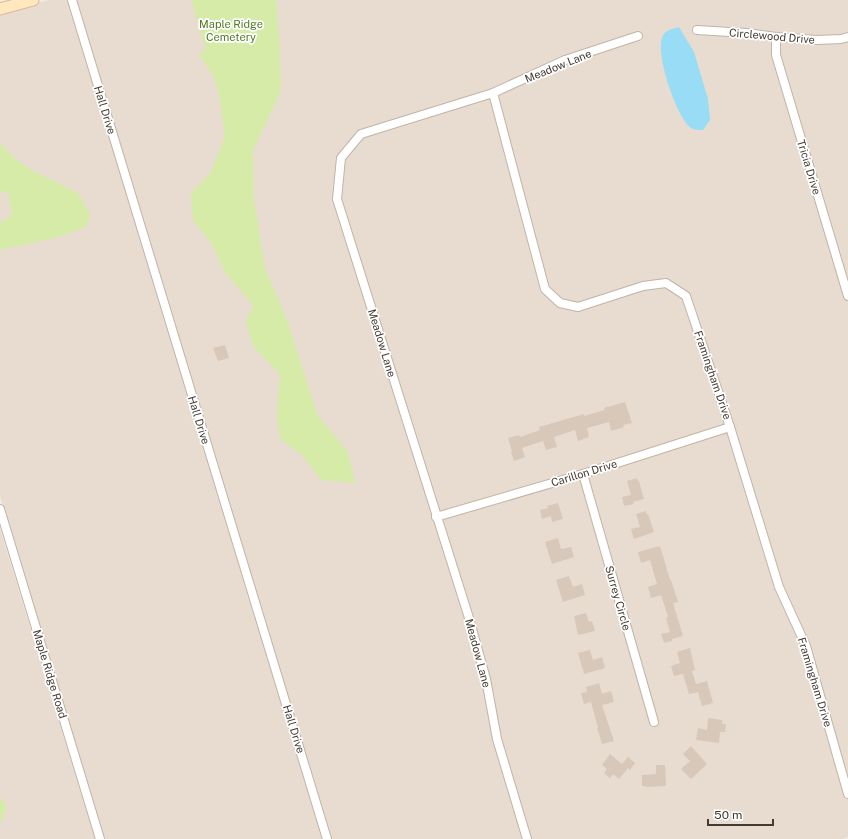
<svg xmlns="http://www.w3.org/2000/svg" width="848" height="839" viewBox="0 0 848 839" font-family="'Public Sans',sans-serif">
	<rect width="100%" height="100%" fill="#f3ebe2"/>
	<g fill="#e7dccf">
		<path d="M48 0H848V837L842 839H104L0 496V14Z"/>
		<path d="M0 529 56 712 95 839H0Z"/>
	</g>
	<g fill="#d5eba7">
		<path d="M191 0H276L280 49 281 91 253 151 254 199 265 268 288 323 317 414 348 452 355 483 321 480 302 455 280 439 277 416 280 374 253 346 246 322 253 305 226 274 211 243 193 220 191 193 211 172 225 136 219 95 214 77 198 53 206 50Z"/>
		<path d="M0 143 18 161 35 172 56 182 78 193 90 214 87 226 59 237 0 250V223L12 215 8 191 0 193Z"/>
		<path d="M0 797 7 807 0 824Z"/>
	</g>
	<path fill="#98dcf5" d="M679 27 694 52 708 99 710 120 703 130C699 130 694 130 691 128 676 116 656 56 662 38 664 30 672 29 679 27Z"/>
	<g fill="#d8c8b9">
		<path d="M225 345 229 358 218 361 213 348Z"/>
		<path d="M625 402 632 423 623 425 624 427 611 431 609 422 587 428 589 437 578 441 575 430 554 437 557 447 546 450 543 441 522 448 525 457 514 461 511 452 512 451 508 438 519 435 520 437 540 430 539 427 584 414V416L605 410 604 408Z"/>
		<path d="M637 478 638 481H639L644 499 633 502 634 504 624 506 622 497 631 495 627 481Z"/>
		<path d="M558 503 563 519 552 522 551 516 542 519 540 510 548 508 547 506Z"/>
		<path d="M646 511 647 515 648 514 654 532 634 539 631 529 640 527 636 514Z"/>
		<path d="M558 538 561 549 571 547 574 557 552 564 545 542Z"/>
		<path d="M660 546 670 580H671L678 602 673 603 683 636 672 639V641L664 643 661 634 670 632 666 618 668 617 661 595 651 598 648 587 657 584 650 560 641 563 638 552Z"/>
		<path d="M569 576 573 587 582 584 585 595 563 602 556 580Z"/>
		<path d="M586 613 589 622 592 621 595 631 578 635 574 616Z"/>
		<path d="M690 648 695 670 692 671 696 684 707 681 713 703 702 706 698 692 689 694 683 674 674 676 671 666 680 663 677 652Z"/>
		<path d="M590 650 593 660 602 657 605 668 584 674 578 653Z"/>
		<path d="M599 683 602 694 611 691 614 702 602 705 614 741 602 744 597 728H598L591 702 584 704 581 693 587 692 586 687Z"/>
		<path d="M708 718 722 720V724H726L725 732H720L719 743 696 740 698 728 707 730Z"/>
		<path d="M691 746 707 764 691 779 681 769 690 761 683 754Z"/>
		<path d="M610 754 622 764 628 757 635 763 630 770 628 768 619 779 613 774 610 778 604 773 607 769 602 765Z"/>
		<path d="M656 765H665L666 786 645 787V786H642V775L656 774Z"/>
	</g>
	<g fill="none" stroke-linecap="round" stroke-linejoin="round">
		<g stroke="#c1b4a7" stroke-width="10">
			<g id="minor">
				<path d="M72 0 327 839"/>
				<path d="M697 30 746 33 776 37 817 40 841 39 848 37"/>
				<path d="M776 37V55L848 296"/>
				<path d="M493 93 545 289 560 303 578 307 643 286 666 283 686 296 730 427 779 587 806 646 848 794"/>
				<path d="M583 474 654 722"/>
				<path d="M0 509 100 839"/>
				<path d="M436 517 583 474 730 427"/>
				<path d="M527 839 497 739 486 679 469 618 337 199 341 158 361 134 493 93 565 60 638 36"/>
			</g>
		</g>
		<g stroke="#d9bc8f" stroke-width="13">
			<path id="secondary" d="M0 9 33 0"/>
		</g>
		<use href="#minor" stroke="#fff" stroke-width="8"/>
		<use href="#secondary" stroke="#ffe7bf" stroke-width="11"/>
	</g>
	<g text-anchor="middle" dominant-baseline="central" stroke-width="3.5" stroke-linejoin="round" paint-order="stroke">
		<g font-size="11" fill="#4f7a22" stroke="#fff">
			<text x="231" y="24">Maple Ridge<tspan x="231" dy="13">Cemetery</tspan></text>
		</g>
		<g font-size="11" fill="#443b32" stroke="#fff">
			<text transform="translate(772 36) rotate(5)">Circlewood Drive</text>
			<text transform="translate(558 66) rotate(-22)">Meadow Lane</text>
			<text transform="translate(105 110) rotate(73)">Hall Drive</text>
			<text transform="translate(809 167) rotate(73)">Tricia Drive</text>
			<text transform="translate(382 343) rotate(73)">Meadow Lane</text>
			<text transform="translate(713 375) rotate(71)">Framingham Drive</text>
			<text transform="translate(199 420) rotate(73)">Hall Drive</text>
			<text transform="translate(584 473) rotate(-17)">Carillon Drive</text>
			<text transform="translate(618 598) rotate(74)">Surrey Circle</text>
			<text transform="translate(478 653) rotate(75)">Meadow Lane</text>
			<text transform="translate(50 674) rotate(73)">Maple Ridge Road</text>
			<text transform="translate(815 682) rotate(73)">Framingham Drive</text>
			<text transform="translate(294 729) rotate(73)">Hall Drive</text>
		</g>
	</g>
	<path d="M708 819v6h65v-6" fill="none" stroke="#443b32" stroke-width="2"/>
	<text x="714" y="819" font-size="12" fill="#443b32" stroke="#ffffff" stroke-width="3" paint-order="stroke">50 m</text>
</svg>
